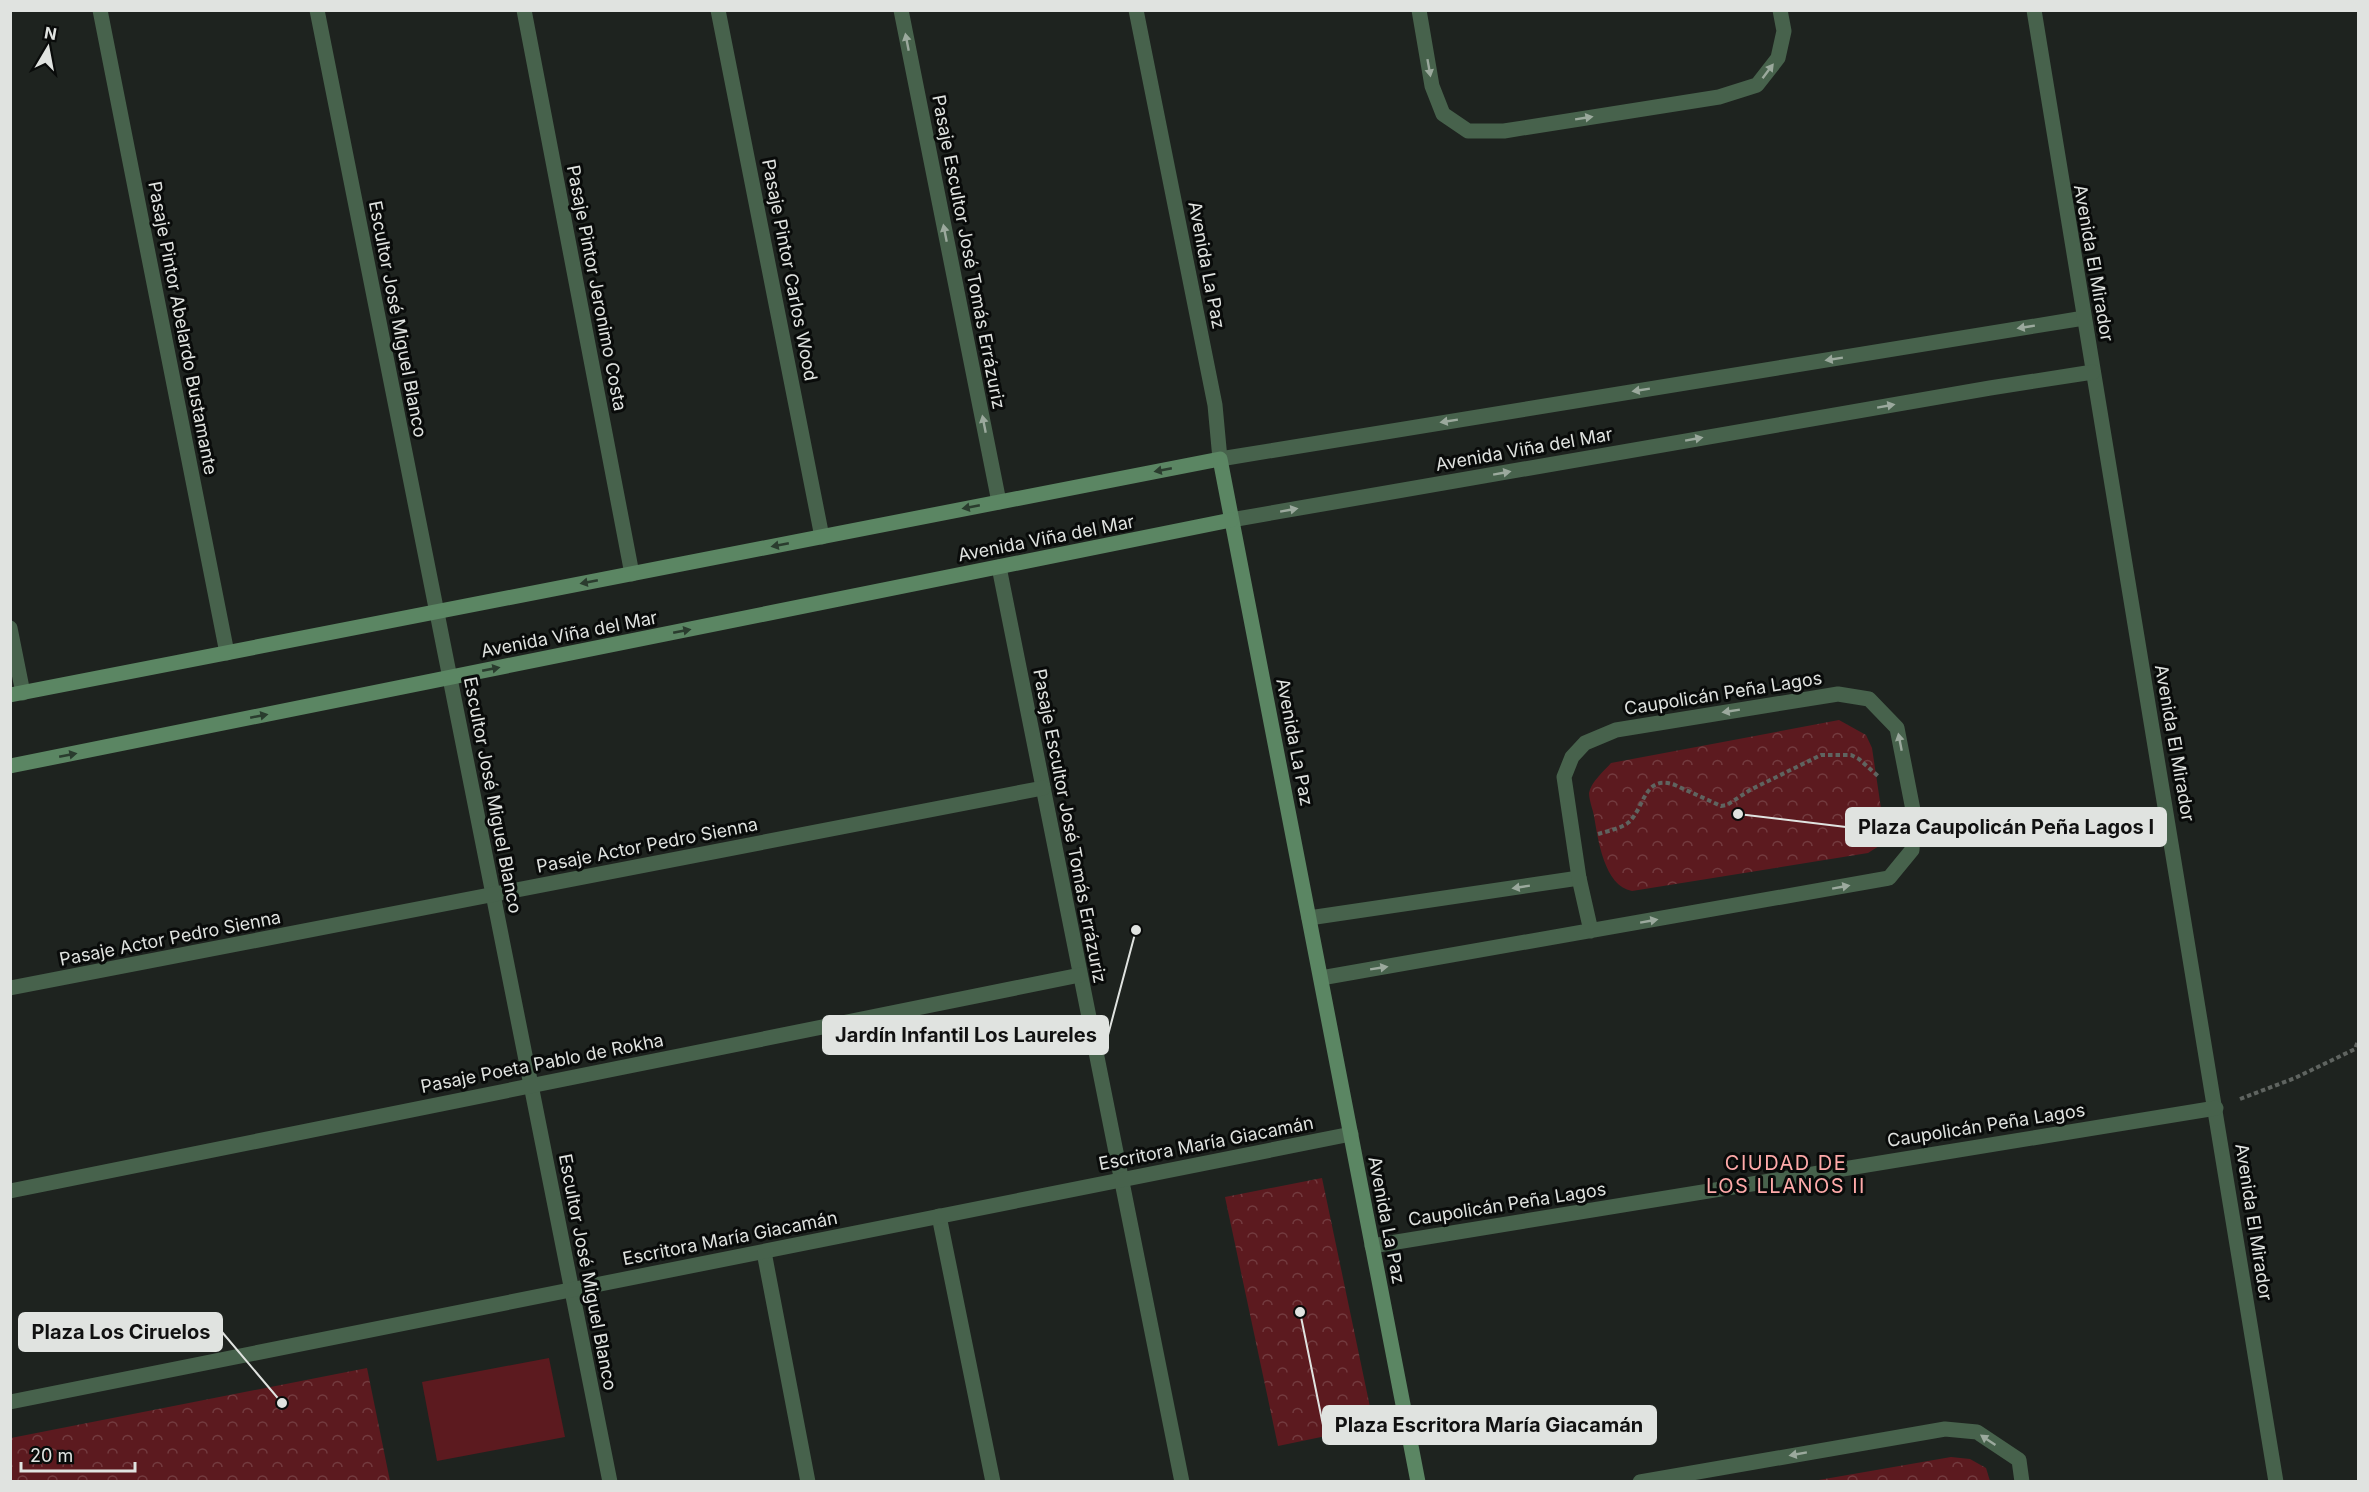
<svg xmlns="http://www.w3.org/2000/svg" width="2369" height="1492" viewBox="0 0 2369 1492" font-family="Inter,sans-serif">
	<defs>
		<pattern id="park-crowns" width="20" height="18" patternUnits="userSpaceOnUse" patternTransform="scale(1.5)"><rect width="20" height="18" fill="#5c1a1f"/><path d="M2 6a3 3 0 1 1 6 0M12 15a3 3 0 1 1 6 0" fill="none" stroke="#733b3f"/></pattern>
	</defs>
	<rect width="100%" height="100%" fill="#1e231f"/>
	<path fill="#5c1a1f" d="M549 1358 565 1437 437 1461 422 1382Z"/>
	<g fill="url(#park-crowns)">
		<path d="M1839 720 1866 735 1872 748 1885 835 1879 846 1868 853 1632 891C1604 886 1598 839 1594 816 1593 810 1589 800 1589 793 1591 782 1604 771 1611 763Z"/>
		<path d="M1322 1178 1374 1426 1278 1446 1225 1197Z"/>
		<path d="M367 1368 390 1481H11V1438Z"/>
		<path d="M1951 1457 1970 1459 1986 1468 1990 1481H1813Z"/>
	</g>
	<g fill="none" stroke-linecap="round" stroke-linejoin="round">
		<g stroke="#5f6460" stroke-width="4" stroke-dasharray="4.5 3" stroke-linecap="butt">
			<path d="M1598 834C1608 831 1622 828 1629 822 1645 807 1644 774 1675 785L1721 806 1727 805 1750 790 1821 755H1851L1859 759 1878 776"/>
			<path d="M2240 1099 2295 1078 2355 1049 2358 1041"/>
		</g>
		<g stroke="#47624c" stroke-width="15">
			<path d="M100 10 227 653"/>
			<path d="M317 10 610 1482"/>
			<path d="M524 10 632 574"/>
			<path d="M718 10 822 537"/>
			<path d="M901 10 999 502"/>
			<path d="M1136 10 1215 405 1220 459 2084 318"/>
			<path d="M1419 10 1432 86 1443 114 1468 131H1504L1719 97 1757 85 1778 58 1784 31 1780 10"/>
			<path d="M2034 10C2111 501 2198 991 2276 1482"/>
			<path d="M1231 520 1990 388 2093 372"/>
			<path d="M999 567 1182 1482"/>
			<path d="M10 628 23 693"/>
			<path d="M1309 918 1579 878"/>
			<path d="M1321 978C1511 946 1700 912 1889 878L1912 850 1914 815 1897 728 1869 699 1838 694 1616 730 1585 743 1572 757 1564 777 1579 878 1591 931"/>
			<path d="M10 988 1043 788"/>
			<path d="M10 1191 1080 975"/>
			<path d="M939 1216 993 1482"/>
			<path d="M1372 1246 2216 1108"/>
			<path d="M764 1252 808 1482"/>
			<path d="M10 1402 1351 1134"/>
			<path d="M1640 1482 1945 1429 1977 1432 2019 1460 2022 1482"/>
		</g>
		<g stroke="#5b8663" stroke-width="15">
			<path d="M10 695 1220 459 1418 1482"/>
			<path d="M10 766 1231 520"/>
		</g>
	</g>
	<defs><path id="oneway-solid" d="M-6-.8H1V-3.2L6.5 0L1 3.2V.8H-6Z" transform="scale(1.5)"/></defs>
	<g fill="#9ba99d">
		<use href="#oneway-solid" transform="translate(907 42) rotate(-101)"/>
		<use href="#oneway-solid" transform="translate(1429 68) rotate(80)"/>
		<use href="#oneway-solid" transform="translate(1768 71) rotate(-53)"/>
		<use href="#oneway-solid" transform="translate(1584 118) rotate(-9)"/>
		<use href="#oneway-solid" transform="translate(945 233) rotate(-101)"/>
		<use href="#oneway-solid" transform="translate(2026 327) rotate(171)"/>
		<use href="#oneway-solid" transform="translate(1834 359) rotate(171)"/>
		<use href="#oneway-solid" transform="translate(1641 390) rotate(171)"/>
		<use href="#oneway-solid" transform="translate(1886 406) rotate(-10)"/>
		<use href="#oneway-solid" transform="translate(1449 421) rotate(171)"/>
		<use href="#oneway-solid" transform="translate(984 424) rotate(-101)"/>
		<use href="#oneway-solid" transform="translate(1694 439) rotate(-10)"/>
		<use href="#oneway-solid" transform="translate(1502 473) rotate(-10)"/>
		<use href="#oneway-solid" transform="translate(1289 510) rotate(-10)"/>
		<use href="#oneway-solid" transform="translate(1731 711) rotate(171)"/>
		<use href="#oneway-solid" transform="translate(1900 742) rotate(-101)"/>
		<use href="#oneway-solid" transform="translate(1521 887) rotate(171)"/>
		<use href="#oneway-solid" transform="translate(1841 887) rotate(-10)"/>
		<use href="#oneway-solid" transform="translate(1649 921) rotate(-10)"/>
		<use href="#oneway-solid" transform="translate(1379 968) rotate(-9)"/>
		<use href="#oneway-solid" transform="translate(1988 1440) rotate(-146)"/>
		<use href="#oneway-solid" transform="translate(1798 1454) rotate(170)"/>
	</g>
	<g fill="#2a3c2e">
		<use href="#oneway-solid" transform="translate(1163 470) rotate(169)"/>
		<use href="#oneway-solid" transform="translate(971 507) rotate(169)"/>
		<use href="#oneway-solid" transform="translate(780 545) rotate(169)"/>
		<use href="#oneway-solid" transform="translate(589 582) rotate(169)"/>
		<use href="#oneway-solid" transform="translate(682 631) rotate(-11)"/>
		<use href="#oneway-solid" transform="translate(491 669) rotate(-11)"/>
		<use href="#oneway-solid" transform="translate(259 716) rotate(-11)"/>
		<use href="#oneway-solid" transform="translate(68 755) rotate(-11)"/>
	</g>
	<g text-anchor="middle" dominant-baseline="central" stroke-width="6" stroke-linejoin="round" paint-order="stroke">
		<g font-size="18" fill="#e0e3e0" stroke="#090b0a">
			<text transform="translate(969 252) rotate(79)">Pasaje Escultor José Tomás Errázuriz</text>
			<text transform="translate(2094 263) rotate(80)">Avenida El Mirador</text>
			<text transform="translate(1207 265) rotate(79)">Avenida La Paz</text>
			<text transform="translate(790 270) rotate(79)">Pasaje Pintor Carlos Wood</text>
			<text transform="translate(597 288) rotate(79)">Pasaje Pintor Jeronimo Costa</text>
			<text transform="translate(398 319) rotate(79)">Escultor José Miguel Blanco</text>
			<text transform="translate(183 328) rotate(79)">Pasaje Pintor Abelardo Bustamante</text>
			<text transform="translate(1524 449) rotate(-10)">Avenida Viña del Mar</text>
			<text transform="translate(1046 538) rotate(-11)">Avenida Viña del Mar</text>
			<text transform="translate(569 634) rotate(-11)">Avenida Viña del Mar</text>
			<text transform="translate(1723 693) rotate(-9)">Caupolicán Peña Lagos</text>
			<text transform="translate(1295 742) rotate(79)">Avenida La Paz</text>
			<text transform="translate(2175 743) rotate(80)">Avenida El Mirador</text>
			<text transform="translate(493 795) rotate(79)">Escultor José Miguel Blanco</text>
			<text transform="translate(1070 826) rotate(79)">Pasaje Escultor José Tomás Errázuriz</text>
			<text transform="translate(647 845) rotate(-11)">Pasaje Actor Pedro Sienna</text>
			<text transform="translate(170 938) rotate(-11)">Pasaje Actor Pedro Sienna</text>
			<text transform="translate(542 1063) rotate(-11)">Pasaje Poeta Pablo de Rokha</text>
			<text transform="translate(1986 1125) rotate(-9)">Caupolicán Peña Lagos</text>
			<text transform="translate(1206 1143) rotate(-11)">Escritora María Giacamán</text>
			<text transform="translate(1507 1204) rotate(-9)">Caupolicán Peña Lagos</text>
			<text transform="translate(1387 1220) rotate(79)">Avenida La Paz</text>
			<text transform="translate(2254 1222) rotate(81)">Avenida El Mirador</text>
			<text transform="translate(730 1238) rotate(-11)">Escritora María Giacamán</text>
			<text transform="translate(588 1272) rotate(79)">Escultor José Miguel Blanco</text>
		</g>
		<g font-size="20" letter-spacing="1.5" fill="#ffaaa9" stroke="#090b0a">
			<text x="1786" y="1163">CIUDAD DE<tspan x="1786" dy="23">LOS LLANOS II</tspan></text>
		</g>
	</g>
	<path fill="none" stroke="#e0e3e0" stroke-width="2" d="M1738 814L1846 827M1136 930L1108 1035M282 1403L222 1332M1300 1312L1323 1425"/>
	<g fill="#e0e3e0" stroke="#090b0a" stroke-width="2">
		<circle cx="1738" cy="814" r="6"/>
		<circle cx="1136" cy="930" r="6"/>
		<circle cx="282" cy="1403" r="6"/>
		<circle cx="1300" cy="1312" r="6"/>
	</g>
	<g fill="#e0e3e0" stroke="#e0e3e0" stroke-width="2">
		<rect x="1846" y="808" width="320" height="38" rx="6"/>
		<rect x="823" y="1016" width="285" height="38" rx="6"/>
		<rect x="19" y="1313" width="203" height="38" rx="6"/>
		<rect x="1323" y="1406" width="333" height="38" rx="6"/>
	</g>
	<g font-size="20" text-anchor="middle" font-weight="bold" fill="#111">
		<text x="2006" y="834">Plaza Caupolicán Peña Lagos I</text>
		<text x="966" y="1042">Jardín Infantil Los Laureles</text>
		<text x="121" y="1339">Plaza Los Ciruelos</text>
		<text x="1489" y="1432">Plaza Escritora María Giacamán</text>
	</g>
	<rect width="2369" height="1492" fill="none" stroke="#e0e3e0" stroke-width="24"/>
	<g transform="translate(48 48) rotate(10)" stroke="#090b0a" stroke-width="4.5" paint-order="stroke">
	<path d="M0-4.5L10 22L0 15L-10 22Z" fill="#e0e3e0"/>
	<text y="-9" font-size="16" font-weight="bold" text-anchor="middle" fill="#e0e3e0">N</text>
	</g>
	<path d="M21 1462v9h114v-9" fill="none" stroke="#e0e3e0" stroke-width="3"/>
	<text x="30" y="1462" font-size="18" fill="#e0e3e0" stroke="#090b0a" stroke-width="4.5" paint-order="stroke">20 m</text>
</svg>
